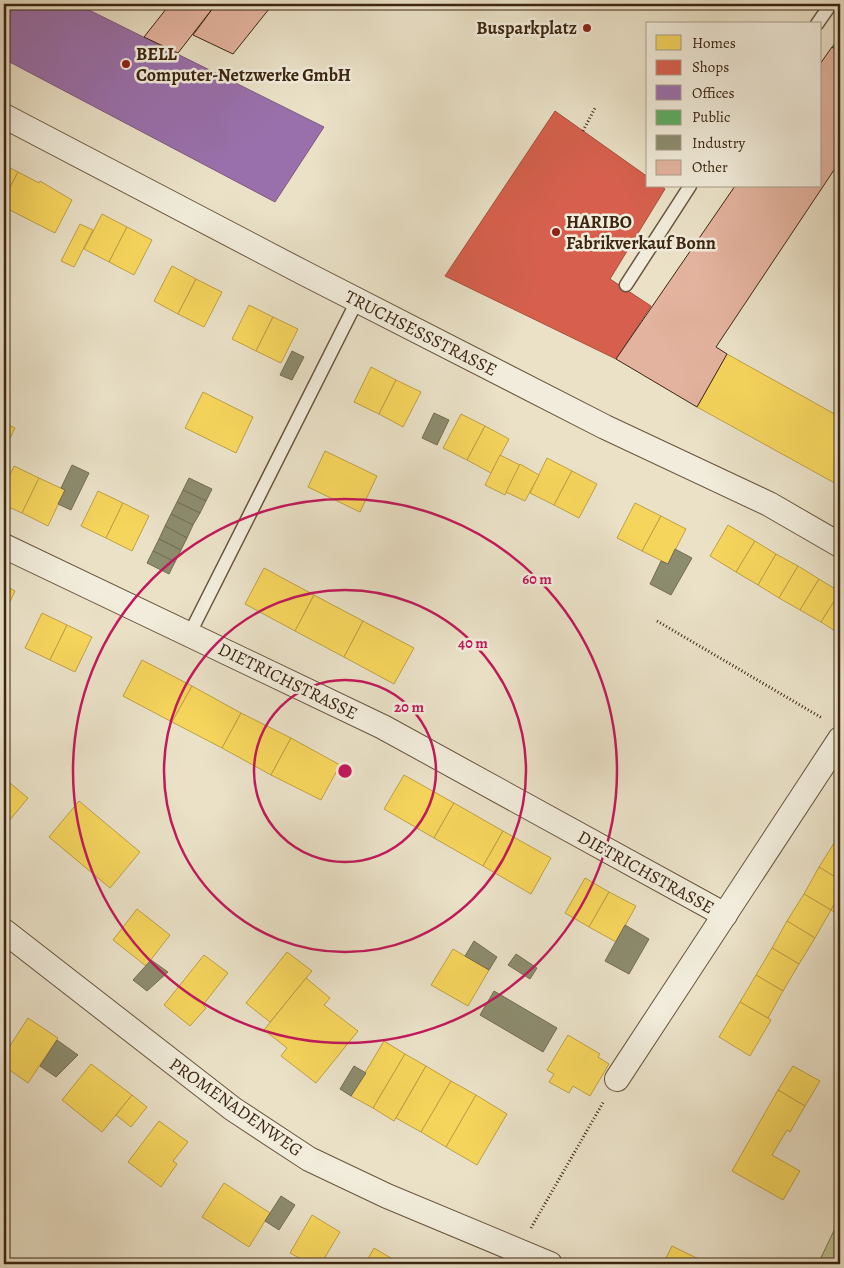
<svg xmlns="http://www.w3.org/2000/svg" width="844" height="1268" viewBox="0 0 844 1268" font-family="Alegreya,serif">
	<rect width="100%" height="100%" fill="#eae1c7"/>
	<filter id="stains"><feTurbulence type="fractalNoise" baseFrequency=".004" numOctaves="4"/><feColorMatrix values="0 0 0 0 .2 0 0 0 0 .09 0 0 0 0 .02 0 0 0 .5 -.17"/></filter>
	<radialGradient id="worn" r=".72"><stop offset=".6" stop-color="#630" stop-opacity="0"/><stop offset="1" stop-color="#630" stop-opacity=".3"/></radialGradient>
	<path fill="#bdc191" stroke="#7c7451" d="M840 1218V1264H818Z"/>
	<g fill="#f6d55c" stroke="#bea046">
		<path d="M4 165 18 172 4 199Z"/>
		<path d="M18 172 39 183 40 181 72 200 55 233 4 207V199Z"/>
		<path d="M102 214 127 227 109 262 84 249Z"/>
		<path d="M80 224 93 230 74 267 61 261Z"/>
		<path d="M127 227 152 240 134 275 109 262Z"/>
		<path d="M172 266 196 279 178 314 154 301Z"/>
		<path d="M196 279 222 292 204 327 178 314Z"/>
		<path d="M249 305 273 317 256 351 232 339Z"/>
		<path d="M273 317 298 329 281 363 256 351Z"/>
		<path d="M727 354 840 417V486L697 407Z"/>
		<path d="M371 367 396 380 379 414 354 402Z"/>
		<path d="M396 380 421 392 403 427 379 414Z"/>
		<path d="M203 392 253 417 236 453 185 428Z"/>
		<path d="M461 414 485 426 467 460 443 448Z"/>
		<path d="M4 423 15 428 4 451Z"/>
		<path d="M485 426 509 439 491 473 467 460Z"/>
		<path d="M325 451 377 476 360 512 308 487Z"/>
		<path d="M500 455 520 465 505 495 485 485Z"/>
		<path d="M547 458 572 471 554 505 530 493Z"/>
		<path d="M520 464 539 475 525 501 506 492Z"/>
		<path d="M14 466 39 478 22 513 4 505V488Z"/>
		<path d="M572 471 597 484 579 518 554 505Z"/>
		<path d="M39 478 65 490 48 526 22 513Z"/>
		<path d="M98 491 123 503 106 538 81 526Z"/>
		<path d="M123 503 149 516 132 551 106 538Z"/>
		<path d="M635 503 661 516 642 551 617 538Z"/>
		<path d="M661 516 686 529 668 564 642 551Z"/>
		<path d="M728 525 755 541 736 572 710 556Z"/>
		<path d="M755 541 776 554 758 585 736 572Z"/>
		<path d="M776 554 798 566 779 598 758 585Z"/>
		<path d="M798 566 819 579 800 610 779 598Z"/>
		<path d="M264 568 314 595 295 631 245 604Z"/>
		<path d="M819 579 840 592 821 622 800 610Z"/>
		<path d="M4 585 15 591 4 614Z"/>
		<path d="M840 592V634L821 622Z"/>
		<path d="M314 595 363 621 344 657 295 631Z"/>
		<path d="M42 613 67 625 50 660 25 648Z"/>
		<path d="M363 621 414 648 394 684 344 657Z"/>
		<path d="M67 625 92 637 75 672 50 660Z"/>
		<path d="M142 660 192 686 172 722 123 696Z"/>
		<path d="M192 686 241 713 222 748 172 722Z"/>
		<path d="M241 713 291 738 271 775 222 748Z"/>
		<path d="M291 738 340 765 321 800 271 775Z"/>
		<path d="M404 775 454 803 434 838 384 809Z"/>
		<path d="M4 778 28 798 4 827Z"/>
		<path d="M79 801 140 852 110 888 49 837Z"/>
		<path d="M454 803 503 831 483 866 434 838Z"/>
		<path d="M503 831 551 858 531 894 483 866Z"/>
		<path d="M836 840 840 842V880L819 867Z"/>
		<path d="M819 867 840 880V895L831 910 804 894Z"/>
		<path d="M585 878 609 892 589 927 565 913Z"/>
		<path d="M609 892 636 906 616 942 589 927Z"/>
		<path d="M804 894 831 910 815 938 787 921Z"/>
		<path d="M840 895V916L831 910Z"/>
		<path d="M137 909 170 935 146 966 113 940Z"/>
		<path d="M787 921 815 938 799 964 772 948Z"/>
		<path d="M772 948 799 964 783 991 756 975Z"/>
		<path d="M453 949 489 970 468 1006 431 985Z"/>
		<path d="M287 952 312 971 270 1022 246 1003Z"/>
		<path d="M204 955 228 973 203 1005 206 1008 190 1026 164 1005Z"/>
		<path d="M756 975 783 991 768 1018 740 1002Z"/>
		<path d="M306 978 330 998 324 1005 358 1031 316 1083 281 1056 287 1048 264 1030Z"/>
		<path d="M740 1002 771 1020 750 1056 719 1037Z"/>
		<path d="M28 1018 58 1038 28 1083 4 1066V1055Z"/>
		<path d="M568 1035 600 1054 598 1057 609 1064 590 1096 573 1086 569 1093 549 1082 554 1074 547 1070Z"/>
		<path d="M384 1041 405 1054 373 1108 351 1096Z"/>
		<path d="M405 1054 426 1066 394 1121 373 1108Z"/>
		<path d="M91 1064 132 1095 102 1132 62 1100Z"/>
		<path d="M426 1066 451 1081 421 1132 396 1118Z"/>
		<path d="M793 1066 820 1081 805 1106 778 1090Z"/>
		<path d="M451 1081 476 1095 446 1147 421 1132Z"/>
		<path d="M778 1090 805 1106 790 1132 787 1130 772 1155 800 1171 783 1200 732 1171Z"/>
		<path d="M132 1095 147 1107 131 1127 116 1115Z"/>
		<path d="M476 1095 507 1114 477 1165 446 1147Z"/>
		<path d="M159 1121 188 1142 173 1161 177 1164 161 1187 128 1162Z"/>
		<path d="M224 1183 270 1213 249 1247 202 1217Z"/>
		<path d="M312 1215 340 1232 321 1264H310L290 1253Z"/>
		<path d="M672 1246 709 1264H663Z"/>
		<path d="M374 1248 401 1264H365Z"/>
	</g>
	<path fill="#d6604d" stroke="#a84f3b" d="M555 111 648 177V186H661L665 189 610 279 651 306 616 359 445 276Z"/>
	<path fill="#9970ab" stroke="#7d5a7d" d="M4 4H77L324 127 275 202 4 59Z"/>
	<path fill="#5aae61" stroke="#518549" d="M840 36V53L832 47Z"/>
	<g fill="#8c8c6e" stroke="#746d52">
		<path d="M292 351 304 357 292 380 280 375Z"/>
		<path d="M434 413 449 420 437 445 422 438Z"/>
		<path d="M72 465 89 473 71 510 58 504 65 490 61 488Z"/>
		<path d="M189 478 212 489 206 501 183 490Z"/>
		<path d="M183 490 206 501 200 513 177 502Z"/>
		<path d="M177 502 200 513 193 525 171 514Z"/>
		<path d="M171 514 193 525 187 538 165 526Z"/>
		<path d="M165 526 187 538 181 550 159 539Z"/>
		<path d="M159 539 181 550 175 562 153 551Z"/>
		<path d="M675 549 692 558 671 595 650 584 661 561 668 564Z"/>
		<path d="M153 551 175 562 169 574 147 563Z"/>
		<path d="M625 925 649 939 629 974 605 961Z"/>
		<path d="M474 941 497 957 489 970 465 956Z"/>
		<path d="M516 954 537 968 530 979 508 965Z"/>
		<path d="M151 960 168 972 147 991 133 980Z"/>
		<path d="M494 991 557 1028 543 1052 480 1015Z"/>
		<path d="M57 1040 78 1055 56 1077 40 1066Z"/>
		<path d="M354 1066 366 1073 351 1096 340 1089Z"/>
		<path d="M281 1196 295 1205 279 1230 265 1221Z"/>
	</g>
	<g fill="#e4b39f" stroke="#3c2611">
		<path d="M170 4H216L178 53 144 37Z"/>
		<path d="M216 4H273L233 54 193 35Z"/>
		<path d="M832 47 840 53V161L716 347 727 354 697 407 616 359 735 186H820V64Z"/>
	</g>
	<g fill="none" stroke-linecap="round" stroke-linejoin="round">
		<g stroke="#68553e" stroke-width="15">
			<g id="lane">
				<path d="M817 24 831 4"/>
				<path d="M626 285 690 186"/>
				<path d="M190 633 357 301"/>
			</g>
		</g>
		<g stroke="#68553e" stroke-width="26">
			<g id="street">
				<path d="M4 116 304 273 605 427 769 504 840 545"/>
				<path d="M4 546 383 727 725 915"/>
				<path d="M4 931 233 1109 309 1159 387 1196 550 1264"/>
				<path d="M617 1079 840 739"/>
			</g>
		</g>
		<g stroke="#3c2611" stroke-width="3" stroke-dasharray="1 2.5" stroke-linecap="butt">
			<path d="M583 131 595 108"/>
			<path d="M657 621 822 718"/>
			<path d="M531 1228 604 1101"/>
		</g>
		<use href="#lane" stroke="#f1ecdb" stroke-width="12"/>
		<use href="#street" stroke="#f1ecdb" stroke-width="24"/>
	</g>
	<g fill="none" stroke="#c2185b" stroke-width="2.5">
		<circle cx="345" cy="771" r="91"/>
		<circle cx="345" cy="771" r="181"/>
		<circle cx="345" cy="771" r="272"/>
	</g>
	<g fill="#8f2418" stroke="#f1ecdb" stroke-width="2">
		<circle cx="587" cy="28" r="5"/>
		<circle cx="126" cy="64" r="5"/>
		<circle cx="556" cy="232" r="5"/>
	</g>
	<g text-anchor="middle" dominant-baseline="central" stroke-width="5" stroke-linejoin="round" paint-order="stroke">
		<g font-size="18" font-weight="bold" fill="#3c2611" stroke="#f1ecdb" text-anchor="start">
			<text x="577" y="28" text-anchor="end">Busparkplatz</text>
			<text x="136" y="54">BELL<tspan x="136" dy="21">Computer-Netzwerke GmbH</tspan></text>
			<text x="566" y="222">HARIBO<tspan x="566" dy="21">Fabrikverkauf Bonn</tspan></text>
		</g>
		<g font-size="18" fill="#3c2611" stroke="#f1ecdb">
			<text transform="translate(421 333) rotate(27)">TRUCHSESSSTRASSE</text>
			<text transform="translate(288 681) rotate(26)">DIETRICHSTRASSE</text>
			<text transform="translate(646 872) rotate(29)">DIETRICHSTRASSE</text>
			<text transform="translate(236 1107) rotate(35)">PROMENADENWEG</text>
		</g>
	</g>
	<circle cx="345" cy="771" r="8" fill="#c2185b" stroke="#f1ecdb" stroke-width="2.5"/>
	<g font-size="15" text-anchor="middle" font-weight="bold" fill="#c2185b" stroke="#f1ecdb" stroke-width="5" stroke-linejoin="round" paint-order="stroke">
		<text x="537" y="584">60 m</text>
		<text x="473" y="648">40 m</text>
		<text x="409" y="712">20 m</text>
	</g>
	<rect width="844" height="1268" fill="none" stroke="#eae1c7" stroke-width="20"/>
	<rect x="5" y="5" width="834" height="1258" fill="none" stroke="#3c2611" stroke-width="2.5"/>
	<rect x="10" y="10" width="824" height="1248" fill="none" stroke="#3c2611"/>
	<rect x="646" y="22" width="175" height="165" fill="#f1ecdb" stroke="#a99d8a"/>
	<rect x="656" y="35" width="25" height="15" fill="#f6d55c" stroke="#a99d8a"/>
	<text x="692" y="48" font-size="15" fill="#3c2611">Homes</text>
	<rect x="656" y="60" width="25" height="15" fill="#d6604d" stroke="#a99d8a"/>
	<text x="692" y="72" font-size="15" fill="#3c2611">Shops</text>
	<rect x="656" y="85" width="25" height="15" fill="#9970ab" stroke="#a99d8a"/>
	<text x="692" y="98" font-size="15" fill="#3c2611">Offices</text>
	<rect x="656" y="110" width="25" height="15" fill="#5aae61" stroke="#a99d8a"/>
	<text x="692" y="122" font-size="15" fill="#3c2611">Public</text>
	<rect x="656" y="135" width="25" height="15" fill="#8c8c6e" stroke="#a99d8a"/>
	<text x="692" y="148" font-size="15" fill="#3c2611">Industry</text>
	<rect x="656" y="160" width="25" height="15" fill="#e4b39f" stroke="#a99d8a"/>
	<text x="692" y="172" font-size="15" fill="#3c2611">Other</text>
	<rect width="100%" height="100%" filter="url(#stains)"/>
	<rect width="100%" height="100%" fill="url(#worn)"/>
</svg>
